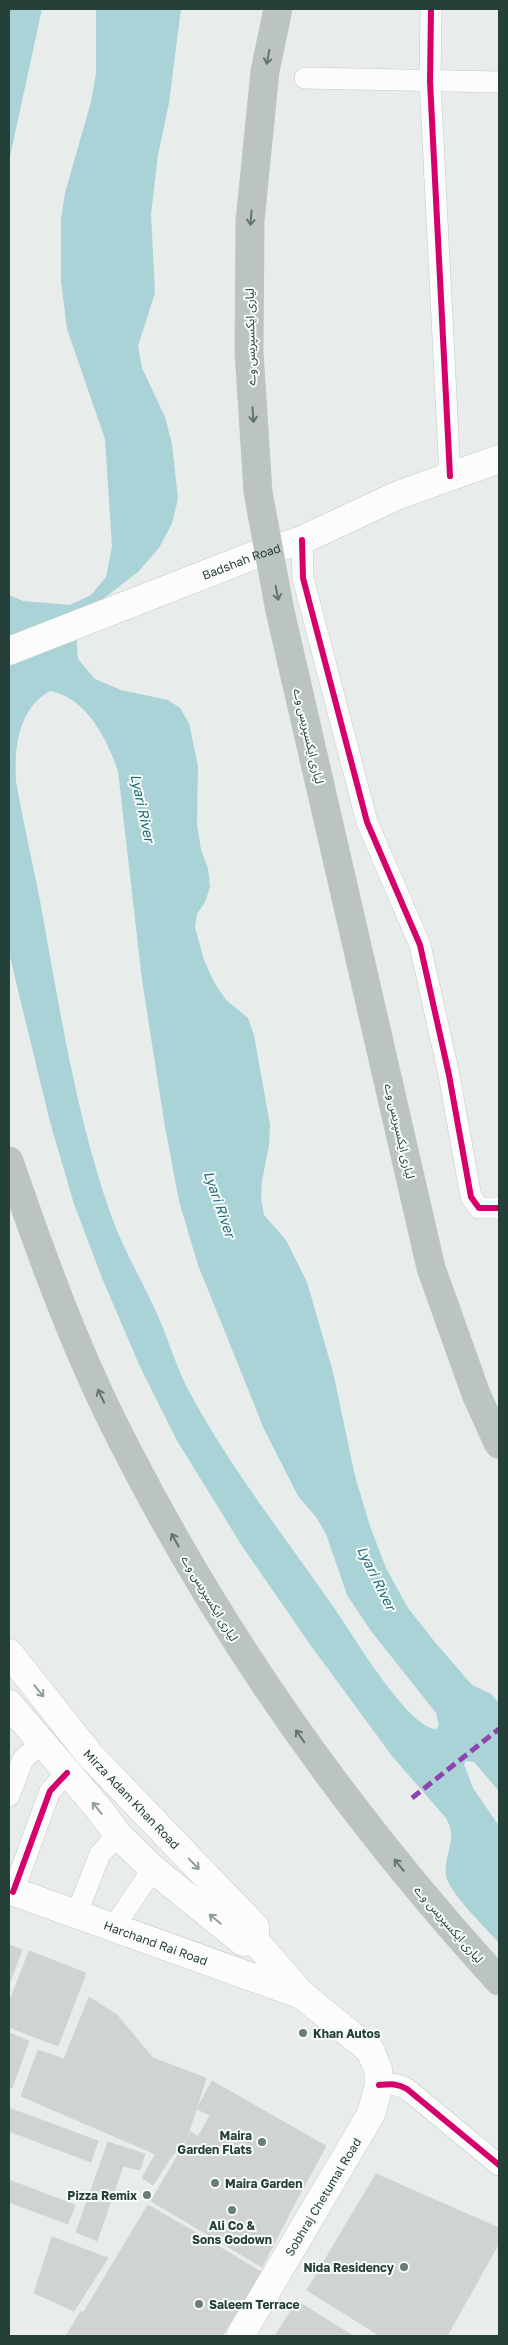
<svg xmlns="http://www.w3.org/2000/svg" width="508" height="2345" viewBox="0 0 508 2345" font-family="'Golos Text','Noto Sans Arabic',sans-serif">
	<rect width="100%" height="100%" fill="#e8ecea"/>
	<g fill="#aad3d8" fill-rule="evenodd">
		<path d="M9 9H42L9 161Z"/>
		<path d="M96 9H181L169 103 158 155 151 214 155 293 138 346 142 368 165 417 172 444 178 499 172 523 159 548 138 572 90 609 76 631 78 659 95 679 121 690 168 700 180 708 189 723 198 766 197 824 201 850 208 868 210 887 205 902 197 914 195 927 204 960 214 982 226 1000 248 1018 254 1035 270 1125 269 1145 262 1181 261 1198 264 1215 286 1240 307 1282 333 1372 355 1476 370 1526 386 1568 408 1608 434 1641 472 1685 491 1694 499 1703V1791L474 1762 466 1761 464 1764 473 1788 499 1826V1943C487 1929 448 1892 446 1875 443 1854 459 1841 446 1818L392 1756 309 1643 242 1546 176 1439 141 1369 102 1278 74 1204 50 1122 9 953V595L23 601 70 605 91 595 106 577 112 547 105 439 67 329 61 281V219L65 193 91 102 96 73ZM50 691C86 697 107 739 118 771L142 980 165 1127 179 1201 198 1265 264 1429 298 1496 316 1517 326 1534 347 1595 371 1631 436 1713 439 1726 436 1729C409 1728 357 1642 341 1618 290 1543 233 1473 190 1393 176 1368 169 1340 157 1314 143 1282 124 1251 112 1218 78 1122 62 1023 44 923 36 875 24 829 16 781 14 748 18 709 50 691Z"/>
	</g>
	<g fill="#cfd3d2" stroke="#d0d5d3">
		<path d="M9 1945 22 1950 9 1985Z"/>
		<path d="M29 1951 86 1973 58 2046 9 2027V2003Z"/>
		<path d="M89 1997 117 2015 153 2058 206 2078 187 2138 169 2160 21 2096 38 2050 64 2059Z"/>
		<path d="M9 2033 29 2041 12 2088 9 2087Z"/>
		<path d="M212 2081 326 2146 296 2201 198 2137 210 2115 197 2109Z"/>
		<path d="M9 2108 98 2141 91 2162 9 2131Z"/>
		<path d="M191 2132 296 2201 262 2267 151 2201Z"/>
		<path d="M108 2142 145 2154 140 2170 123 2166 97 2241 76 2232Z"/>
		<path d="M156 2153 169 2160 153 2185 142 2178Z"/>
		<path d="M376 2174 499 2228V2243L447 2336H380L307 2290Z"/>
		<path d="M9 2180 75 2205 68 2224 9 2202Z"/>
		<path d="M148 2205 198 2234 137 2336H121L83 2313Z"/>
		<path d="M198 2234 261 2272 222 2336H137Z"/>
		<path d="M52 2237 108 2258 74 2311 34 2293Z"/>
		<path d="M297 2301 353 2336H275Z"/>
		<path d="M81 2311 93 2319 83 2336H66Z"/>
		<path d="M93 2319 106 2327 100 2336H83Z"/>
		<path d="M106 2327 119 2335 118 2336H101Z"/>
	</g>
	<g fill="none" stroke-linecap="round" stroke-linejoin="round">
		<g stroke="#c5c9c7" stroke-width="22">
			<g id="minor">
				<path d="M431 9 430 81 450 476"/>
				<path d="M305 78 499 82"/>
				<path d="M302 540 303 578 367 822 420 945 449 1075 471 1197 479 1208H499"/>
				<path d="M9 1796 23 1759 42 1743"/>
				<path d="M13 1892 50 1791 67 1773"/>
				<path d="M76 1915 100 1854 118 1835"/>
				<path d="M113 1928 153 1869"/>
				<path d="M379 2085C390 2084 397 2083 407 2089L499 2165"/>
			</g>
		</g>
		<g stroke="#c4cac7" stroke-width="29">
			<g id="secondary">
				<path id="s1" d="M9 651 252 556 302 540 396 496 499 459"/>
				<path id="s2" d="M9 1653 89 1754 255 1927V1941L302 1995 370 2050 378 2069 379 2085 371 2114 240 2336"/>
				<path d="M9 1704 99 1809 118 1835 153 1869 243 1942 255 1941"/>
				<path id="s3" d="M9 1890 302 1995"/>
			</g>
		</g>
		<g stroke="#c3cac9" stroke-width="29">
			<path id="motorway" d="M9 1161C43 1260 79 1359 128 1452 227 1645 353 1821 499 1981"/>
		</g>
		<use href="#minor" stroke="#fcfcfc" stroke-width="21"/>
		<use href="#secondary" stroke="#fcfcfc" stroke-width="28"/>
		<use href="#motorway" stroke="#bcc4c2" stroke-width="28"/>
		<g stroke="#c3cac9" stroke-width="29" stroke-linecap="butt">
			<path id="motorway-bridge" d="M278 9 265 71 250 221 249 352 258 492 280 611 431 1268 476 1394 499 1445"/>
		</g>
		<use href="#motorway-bridge" stroke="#bcc4c2" stroke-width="28"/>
		<path stroke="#8e44ad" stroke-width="5" stroke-dasharray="10 5" stroke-linecap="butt" d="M412 1798 499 1729"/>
		<g stroke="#f7fbf9" stroke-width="9">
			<g id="cycleway">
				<path d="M431 9 430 81 450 476"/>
				<path d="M302 540 303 578 367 822 420 945 449 1075 471 1197 479 1208H499"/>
				<path d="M13 1892 50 1791 67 1773"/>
				<path d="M379 2085C390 2084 397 2083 407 2089L499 2165"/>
			</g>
		</g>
		<use href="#cycleway" stroke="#d6006c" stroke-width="6"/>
	</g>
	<defs><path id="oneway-shaft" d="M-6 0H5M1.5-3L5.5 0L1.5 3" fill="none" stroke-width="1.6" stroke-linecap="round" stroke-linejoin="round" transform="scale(1.25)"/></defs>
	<g stroke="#617570">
		<use href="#oneway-shaft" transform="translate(268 57) rotate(101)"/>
		<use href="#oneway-shaft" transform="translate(251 218) rotate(94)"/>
		<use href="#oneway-shaft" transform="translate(253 415) rotate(86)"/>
		<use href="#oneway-shaft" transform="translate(277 593) rotate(79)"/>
		<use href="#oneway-shaft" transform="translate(101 1396) rotate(-115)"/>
		<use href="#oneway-shaft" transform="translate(175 1540) rotate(-119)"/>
		<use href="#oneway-shaft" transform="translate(300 1736) rotate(-125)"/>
		<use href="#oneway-shaft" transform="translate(399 1865) rotate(-129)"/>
	</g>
	<g stroke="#909e9a">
		<use href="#oneway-shaft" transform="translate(39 1691) rotate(51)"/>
		<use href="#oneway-shaft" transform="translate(97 1808) rotate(-129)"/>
		<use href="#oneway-shaft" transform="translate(194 1864) rotate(46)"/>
		<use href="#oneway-shaft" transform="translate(215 1919) rotate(-141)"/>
	</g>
	<g fill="#697c77" stroke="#f7fbf9" stroke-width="2">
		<circle cx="303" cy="2033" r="5"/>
		<circle cx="262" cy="2142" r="5"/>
		<circle cx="215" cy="2183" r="5"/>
		<circle cx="147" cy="2195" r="5"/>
		<circle cx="232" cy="2210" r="5"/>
		<circle cx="404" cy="2267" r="5"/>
		<circle cx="199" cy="2304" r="5"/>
	</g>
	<g text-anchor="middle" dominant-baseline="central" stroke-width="4" stroke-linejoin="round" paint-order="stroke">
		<g font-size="12" fill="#254039" stroke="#f7fbf9">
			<text transform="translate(250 337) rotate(-91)">لیاری ایکسپریس وے</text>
			<text stroke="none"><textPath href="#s1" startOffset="249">Badshah Road</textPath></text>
			<text transform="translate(309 736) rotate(77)">لیاری ایکسپریس وے</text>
			<text transform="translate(400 1131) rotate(77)">لیاری ایکسپریس وے</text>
			<text transform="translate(210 1598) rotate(59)">لیاری ایکسپریس وے</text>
			<text stroke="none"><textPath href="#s2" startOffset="191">Mirza Adam Khan Road</textPath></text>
			<text transform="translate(449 1924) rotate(49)">لیاری ایکسپریس وے</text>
			<text stroke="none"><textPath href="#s3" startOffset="156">Harchand Rai Road</textPath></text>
			<text transform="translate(323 2197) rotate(-59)">Sobhraj Chetumal Road</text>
		</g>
		<g font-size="12" font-weight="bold" fill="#254039" stroke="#f7fbf9" text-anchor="start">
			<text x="313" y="2033">Khan Autos</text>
			<text x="252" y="2135" text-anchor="end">Maira<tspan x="252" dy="14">Garden Flats</tspan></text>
			<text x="225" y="2183">Maira Garden</text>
			<text x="137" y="2195" text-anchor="end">Pizza Remix</text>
			<text x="232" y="2225" text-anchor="middle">Ali Co &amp;<tspan x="232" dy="14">Sons Godown</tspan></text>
			<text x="394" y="2267" text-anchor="end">Nida Residency</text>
			<text x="209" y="2304">Saleem Terrace</text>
		</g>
		<g font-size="14" font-style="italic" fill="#206d7c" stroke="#f7fbf9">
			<text transform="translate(143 808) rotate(78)">Lyari River</text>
			<text transform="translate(220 1204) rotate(71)">Lyari River</text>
			<text transform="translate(377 1578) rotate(64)">Lyari River</text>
		</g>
	</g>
	<rect width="508" height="2345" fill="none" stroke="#254039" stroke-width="20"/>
</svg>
